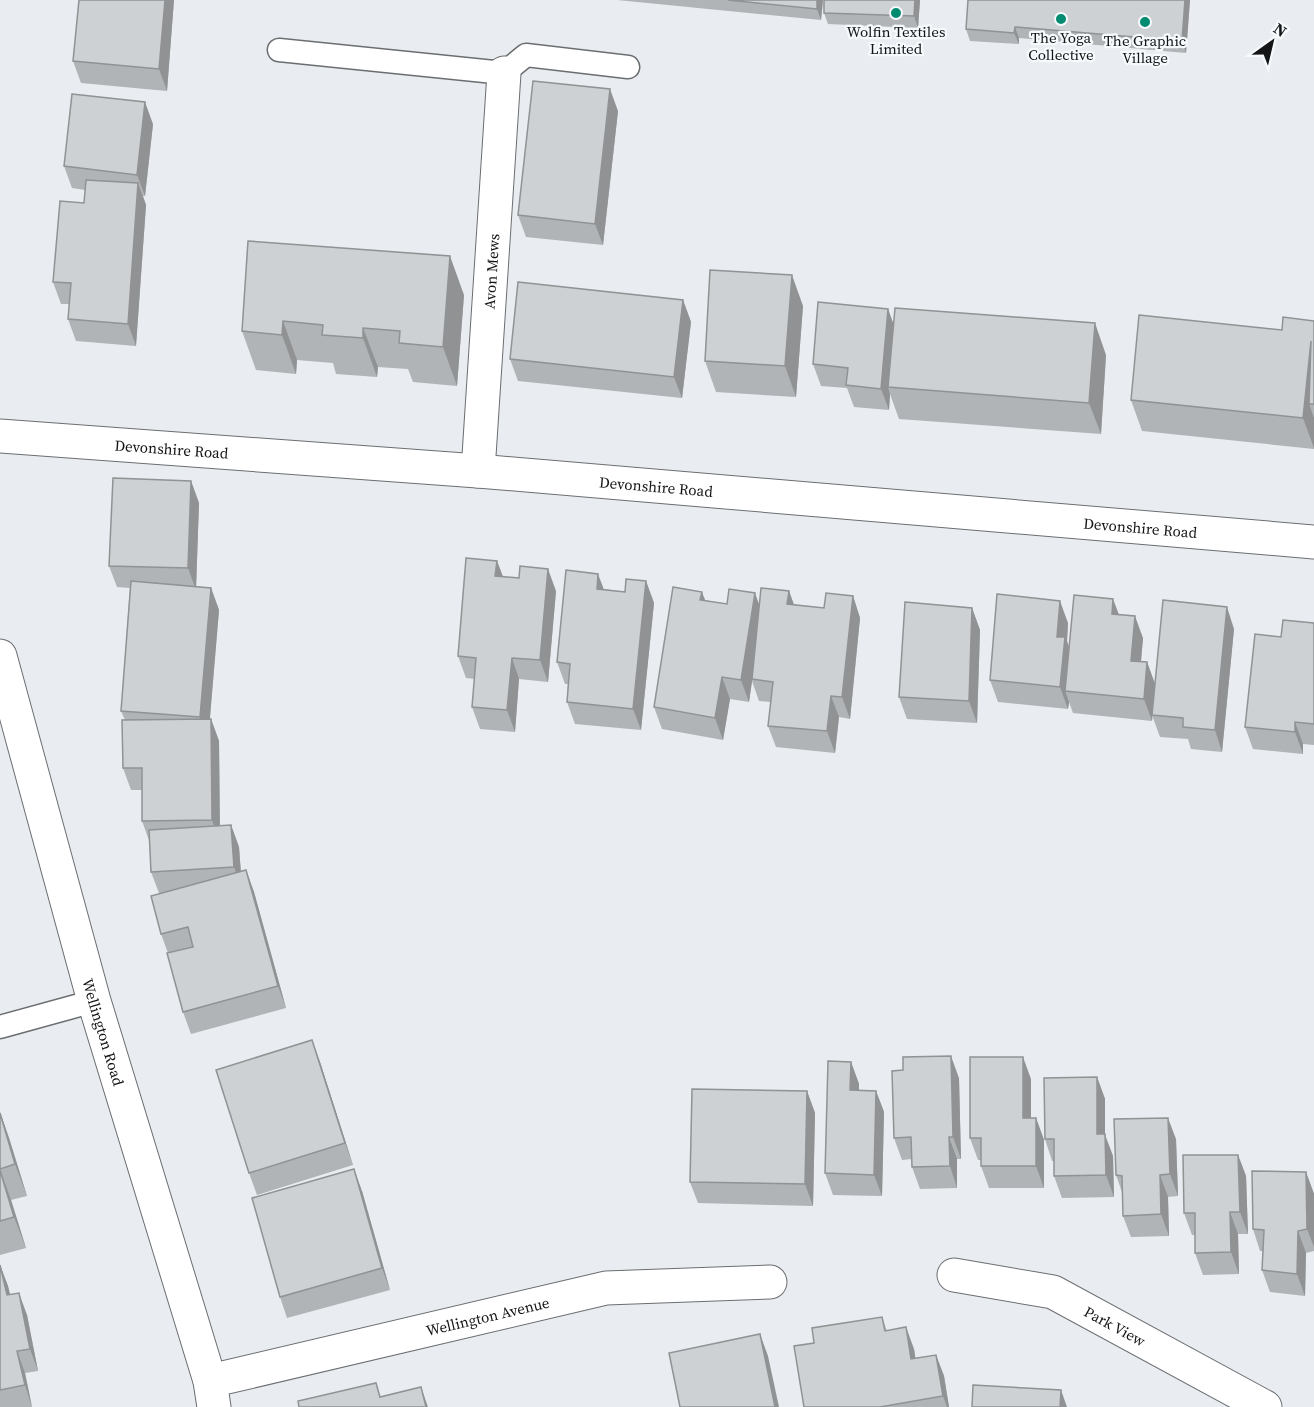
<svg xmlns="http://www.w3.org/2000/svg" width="1314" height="1407" viewBox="0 0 1314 1407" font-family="'Source Serif 4',serif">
	<rect width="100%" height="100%" fill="#e9ecf0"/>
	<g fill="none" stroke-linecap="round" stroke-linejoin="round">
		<g stroke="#6b6e71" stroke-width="25">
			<g id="lane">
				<path d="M279 50 504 73 526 55 628 67"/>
				<path d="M0 1027 94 1001"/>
			</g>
		</g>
		<g stroke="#6b6e71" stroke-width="35">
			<g id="street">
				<path id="s1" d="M0 436 478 471 1314 542"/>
				<path id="s2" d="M478 471 504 73"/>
				<path id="s3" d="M0 656 94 1001 210 1381 214 1407"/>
				<path id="s4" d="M954 1275 1053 1292 1265 1407"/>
				<path id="s5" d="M210 1381 606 1288 770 1282"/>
			</g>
		</g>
		<use href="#lane" stroke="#fff" stroke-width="22"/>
		<use href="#street" stroke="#fff" stroke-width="33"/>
	</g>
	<g fill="#b0b4b6">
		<path d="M174 0 167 91 81 83 73 61Z"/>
		<path d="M617 0H823L821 20Z"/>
		<path d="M920 0 918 28 828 24 824 13Z"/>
		<path d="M968 0H1190L1186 53 1019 38V44L970 41 966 29Z"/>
		<path d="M618 111 603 245 526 237 518 215Z"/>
		<path d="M153 124 145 196H143L146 205 136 346 76 341 68 319 69 304H61L53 282 84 203 85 190 72 188 64 166Z"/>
		<path d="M248 241 464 295 457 386 413 382 408 369 378 367 377 377 336 374 333 363 297 360 296 374 256 370 242 331Z"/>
		<path d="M683 300 691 322 682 398 518 381 510 359Z"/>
		<path d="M803 306 796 397 716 392 705 361Z"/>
		<path d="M888 309 893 323 1106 355 1101 434 899 419 890 394 889 410 854 407 847 388 821 386 813 364Z"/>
		<path d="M1314 321V449L1142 431 1131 400 1282 330Z"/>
		<path d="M191 481 199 503 196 587 211 588 219 610 210 719H211L219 741 220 826 231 825 239 847 241 872 246 870 254 892 286 1008 191 1034 183 1012 168 953 161 934 159 893 151 872 150 843 142 821V790H131L123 768 125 720 121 711 130 588 117 587 109 566Z"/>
		<path d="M497 561 503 577 556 591 548 682 519 679 515 732 480 729 472 707 475 679 466 678 458 656Z"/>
		<path d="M646 581 654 603 641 730 575 724 567 702 568 684H565L557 662 604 589 625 592Z"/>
		<path d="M789 591 794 605 824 608 853 596 860 618 850 719 839 717 835 753 776 747 768 726 771 702 759 701 752 681 749 702 730 699 723 740 662 729 654 707 705 600 727 604 759 606Z"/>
		<path d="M972 608 980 630 977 723 907 719 899 697Z"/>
		<path d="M1119 614 1143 638 1141 662H1147L1155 684 1152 721 1073 713 1069 702 1068 709 998 702 990 680 1068 623 1067 641 1069 648Z"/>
		<path d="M1314 623V745L1303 744V754L1253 749 1245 727Z"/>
		<path d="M1234 629 1222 752 1191 749 1188 739 1160 737 1152 715Z"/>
		<path d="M312 1040 320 1062 353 1165 257 1195 249 1173Z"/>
		<path d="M851 1062 859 1084V1090L876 1091 884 1112 882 1196 833 1195 825 1173Z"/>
		<path d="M1097 1077 1105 1099V1135L1113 1156 1114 1197 1062 1198 1054 1176V1161H1052L1045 1139Z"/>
		<path d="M959 1078 961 1159H957V1188L920 1189 912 1167V1159L902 1160 894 1138Z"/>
		<path d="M1031 1079V1118H1036L1044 1140V1188H989L981 1166V1160H978L970 1138Z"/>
		<path d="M807 1091 815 1113 813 1206 698 1203 690 1182Z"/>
		<path d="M0 1112 9 1138 27 1196 11 1200 26 1248 0 1255Z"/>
		<path d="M1176 1139 1178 1196 1168 1197 1169 1236 1131 1237 1123 1216V1195L1116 1175Z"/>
		<path d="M1238 1155 1246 1176 1248 1234H1238L1239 1274 1203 1275 1195 1253V1235H1192L1184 1213Z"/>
		<path d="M1306 1172 1314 1194V1251L1306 1253 1305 1296 1270 1292 1262 1270 1263 1251H1260L1253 1229Z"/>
		<path d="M362 1191 390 1290 287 1318 280 1297Z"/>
		<path d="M0 1265 8 1286 10 1294 27 1315 38 1371 25 1373 32 1407H0Z"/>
		<path d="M882 1317 887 1331 914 1349 915 1358 936 1355 944 1376 949 1407H804L814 1343Z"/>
	</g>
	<g fill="#909294">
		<path d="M165 0H174L167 91 159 69Z"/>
		<path d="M817 0H823L821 20 817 9Z"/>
		<path d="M915 0H920L918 28 914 16Z"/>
		<path d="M1185 0H1190L1186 53 1182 41Z"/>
		<path d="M1015 27 1019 38V44L1014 33Z"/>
		<path d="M610 89 618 111 603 245 595 224Z"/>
		<path d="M145 102 153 124 145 196 137 175Z"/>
		<path d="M138 183 146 205 136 346 128 324Z"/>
		<path d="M450 256 464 295 457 386 443 347Z"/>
		<path d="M792 275 803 306 796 397 785 366Z"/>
		<path d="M683 300 691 322 682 398 674 377Z"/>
		<path d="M888 309 896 331 888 387 890 394 889 410 881 389Z"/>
		<path d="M283 321 297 360 296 374 282 335Z"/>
		<path d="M1095 323 1106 355 1101 434 1089 403Z"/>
		<path d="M363 328 378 367 377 377 363 338Z"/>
		<path d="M1311 341 1309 404 1314 418V448L1303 418Z"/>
		<path d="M191 481 199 503 196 590 188 568Z"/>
		<path d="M497 561 505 582 495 576Z"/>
		<path d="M548 569 556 591 548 682 540 660Z"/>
		<path d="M598 574 606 595 597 589Z"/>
		<path d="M646 581 654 603 641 730 633 709Z"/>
		<path d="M211 588 219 610 208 739 200 717Z"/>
		<path d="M789 591 797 613 787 604Z"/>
		<path d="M702 592 710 613 700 600Z"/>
		<path d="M755 593 763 615 752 679V681L749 702 741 680Z"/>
		<path d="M853 596 860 618 850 719 842 697Z"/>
		<path d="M1113 599 1121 620 1112 614Z"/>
		<path d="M1060 601 1068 623 1067 641 1073 659 1065 691 1069 702 1068 709 1060 687 1057 637Z"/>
		<path d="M1227 607 1234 629 1222 752 1215 730Z"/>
		<path d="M972 608 980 630 977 723 969 701Z"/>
		<path d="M1135 616 1143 638 1139 682 1131 661Z"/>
		<path d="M512 658 519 679 515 732 507 710Z"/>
		<path d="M1147 662 1155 684 1152 721 1144 699Z"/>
		<path d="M722 677 730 699 723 740 715 718Z"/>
		<path d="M831 696 839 717 835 753 827 731Z"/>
		<path d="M211 719 219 741 220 842 212 820Z"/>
		<path d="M1295 722 1303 744V754L1295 732Z"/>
		<path d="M231 825 239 847 242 889 234 867Z"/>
		<path d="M246 870 254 892 286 1008 278 986Z"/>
		<path d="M312 1040 320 1062 353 1165 345 1143Z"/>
		<path d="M951 1056 959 1078 961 1159 953 1137Z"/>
		<path d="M1023 1057 1031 1079V1140L1023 1118Z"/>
		<path d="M851 1062 859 1084 858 1112 850 1090Z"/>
		<path d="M1097 1077 1105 1099V1135L1113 1156 1114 1197 1106 1175 1097 1134Z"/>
		<path d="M807 1091 815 1113 813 1206 805 1184Z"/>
		<path d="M876 1091 884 1112 882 1196 874 1175Z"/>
		<path d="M0 1112 9 1138 27 1196 15 1164Z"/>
		<path d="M1036 1118 1044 1140V1188L1036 1166Z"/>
		<path d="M1168 1118 1176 1139 1178 1196 1170 1174Z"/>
		<path d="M949 1137 957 1159V1188L950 1166Z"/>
		<path d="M1238 1155 1246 1176 1248 1234 1240 1212Z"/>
		<path d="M354 1169 362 1191 390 1290 382 1268Z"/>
		<path d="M0 1170 11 1200 26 1248 14 1217Z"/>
		<path d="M1306 1172 1314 1194V1247L1307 1229Z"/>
		<path d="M1160 1175 1168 1197 1169 1236 1161 1214Z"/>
		<path d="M1230 1212 1238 1234 1239 1274 1231 1252Z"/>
		<path d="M1298 1231 1306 1253 1305 1296 1297 1274Z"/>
		<path d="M0 1265 8 1286 15 1317 7 1295Z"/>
		<path d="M19 1293 27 1315 38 1371 30 1349Z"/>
		<path d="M906 1327 914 1349 919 1381 911 1359Z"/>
		<path d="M760 1334 768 1356 779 1407H775Z"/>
		<path d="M17 1351 25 1373 32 1407 25 1385Z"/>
		<path d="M936 1355 944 1376 949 1407H947L943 1396Z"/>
		<path d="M421 1387 428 1407H426Z"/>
		<path d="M1061 1390 1067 1407H1060Z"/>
	</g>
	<g fill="#cdd1d4" stroke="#909294" stroke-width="1.5">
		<path d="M79 0H165L159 69 73 61Z"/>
		<path d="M728 0H817V9Z"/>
		<path d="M824 0H915L914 16 824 13Z"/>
		<path d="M968 0H1185L1182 41 1015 27 1014 33 966 29Z"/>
		<path d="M533 81 610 89 595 224 518 215Z"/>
		<path d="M72 94 145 102 137 175 64 166Z"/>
		<path d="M86 180 138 183 128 324 68 319 71 283 53 282 60 201 84 203Z"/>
		<path d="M248 241 450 256 443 347 399 343 400 331 363 328V338L322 335 323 325 283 321 282 335 242 331Z"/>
		<path d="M710 270 792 275 785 366 705 361Z"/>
		<path d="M518 282 683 300 674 377 510 359Z"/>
		<path d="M818 302 888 309 881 389 846 385 848 368 813 364Z"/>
		<path d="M895 308 1095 323 1089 403 888 387Z"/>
		<path d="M1139 315 1282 330 1283 317 1314 321V404H1309L1311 341 1303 418 1131 400Z"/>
		<path d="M113 478 191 481 188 568 109 566Z"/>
		<path d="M466 558 497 561 495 576 519 578 520 566 548 569 540 660 512 658 507 710 472 707 476 658 458 656Z"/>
		<path d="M566 570 598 574 597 589 625 592 626 579 646 581 633 709 567 702 570 664 557 662Z"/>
		<path d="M131 581 211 588 200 717 121 711Z"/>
		<path d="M673 587 702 592 700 600 727 604 729 589 755 593 741 680 722 677 715 718 654 707Z"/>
		<path d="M761 588 789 591 787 604 824 608 826 593 853 596 842 697 831 696 827 731 768 726 773 682 752 679Z"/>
		<path d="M997 594 1060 601 1057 637H1065L1060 687 990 680Z"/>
		<path d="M1074 595 1113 599 1112 614 1135 616 1131 661 1147 662 1144 699 1065 691Z"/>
		<path d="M1163 600 1227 607 1215 730 1183 727V718L1152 715Z"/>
		<path d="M905 602 972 608 969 701 899 697Z"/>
		<path d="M1283 620 1314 623V724L1295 722V732L1245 727 1255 634 1281 637Z"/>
		<path d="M211 719 212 820 142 821V768H123L122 720Z"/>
		<path d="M231 825 234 867 151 872 149 830Z"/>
		<path d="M246 870 278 986 183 1012 167 953 193 947 188 927 161 934 151 896Z"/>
		<path d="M312 1040 345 1143 249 1173 216 1070Z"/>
		<path d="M951 1056 953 1137H949L950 1166 912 1167 911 1137 894 1138 892 1071 903 1070V1057Z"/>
		<path d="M970 1057H1023V1118H1036V1166H981V1138H970Z"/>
		<path d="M828 1061 851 1062 850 1090 876 1091 874 1175 825 1173Z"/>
		<path d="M1097 1077V1134H1105L1106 1175 1054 1176V1139H1045L1044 1078Z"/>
		<path d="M692 1089 807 1091 805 1184 690 1182Z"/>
		<path d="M0 1113 15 1164 0 1169Z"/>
		<path d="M1168 1118 1170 1174 1160 1175 1161 1214 1123 1216 1122 1176 1116 1175 1114 1119Z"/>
		<path d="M1183 1155H1238L1240 1212H1230L1231 1252 1195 1253V1213H1184Z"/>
		<path d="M354 1169 382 1268 280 1297 252 1198Z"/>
		<path d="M0 1170 14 1217 0 1221Z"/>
		<path d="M1252 1171 1306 1172 1307 1229 1298 1231 1297 1274 1262 1270 1264 1230 1253 1229Z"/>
		<path d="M0 1265 7 1295 19 1293 30 1349 17 1351 25 1385 0 1390Z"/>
		<path d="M882 1317 885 1331 906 1327 911 1359 936 1355 943 1396 880 1407H804L794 1346 814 1343 812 1328Z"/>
		<path d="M760 1334 775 1407H680L669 1353Z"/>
		<path d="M376 1383 380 1397 421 1387 426 1407H299L298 1401Z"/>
		<path d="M973 1385 1061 1390 1060 1407H972Z"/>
	</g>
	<g fill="#028b71" stroke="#f6fafd" stroke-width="2">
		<circle cx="896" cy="13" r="6"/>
		<circle cx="1061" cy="19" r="6"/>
		<circle cx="1145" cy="22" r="6"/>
	</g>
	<g text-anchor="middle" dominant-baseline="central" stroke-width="4.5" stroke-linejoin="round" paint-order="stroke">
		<g font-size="15" fill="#141516" stroke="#f6fafd">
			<text x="896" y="31">Wolfin Textiles<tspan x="896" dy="17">Limited</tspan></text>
			<text x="1061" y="37">The Yoga<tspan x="1061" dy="17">Collective</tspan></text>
			<text x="1145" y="40">The Graphic<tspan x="1145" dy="17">Village</tspan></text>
		</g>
		<g font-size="15" fill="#141516" stroke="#f6fafd">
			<text stroke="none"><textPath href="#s2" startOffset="200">Avon Mews</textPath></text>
			<text stroke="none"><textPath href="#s1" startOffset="172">Devonshire Road</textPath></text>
			<text stroke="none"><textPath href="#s1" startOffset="658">Devonshire Road</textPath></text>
			<text stroke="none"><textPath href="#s1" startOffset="1144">Devonshire Road</textPath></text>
			<text stroke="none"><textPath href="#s3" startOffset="390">Wellington Road</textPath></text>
			<text stroke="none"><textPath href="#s5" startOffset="285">Wellington Avenue</textPath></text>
			<text stroke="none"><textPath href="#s4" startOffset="171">Park View</textPath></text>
		</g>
	</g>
	<g transform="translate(1272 42) rotate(34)" stroke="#f6fafd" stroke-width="4.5" paint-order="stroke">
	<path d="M0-4.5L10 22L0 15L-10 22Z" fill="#141516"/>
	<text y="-9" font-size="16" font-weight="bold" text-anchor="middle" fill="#141516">N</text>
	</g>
</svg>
